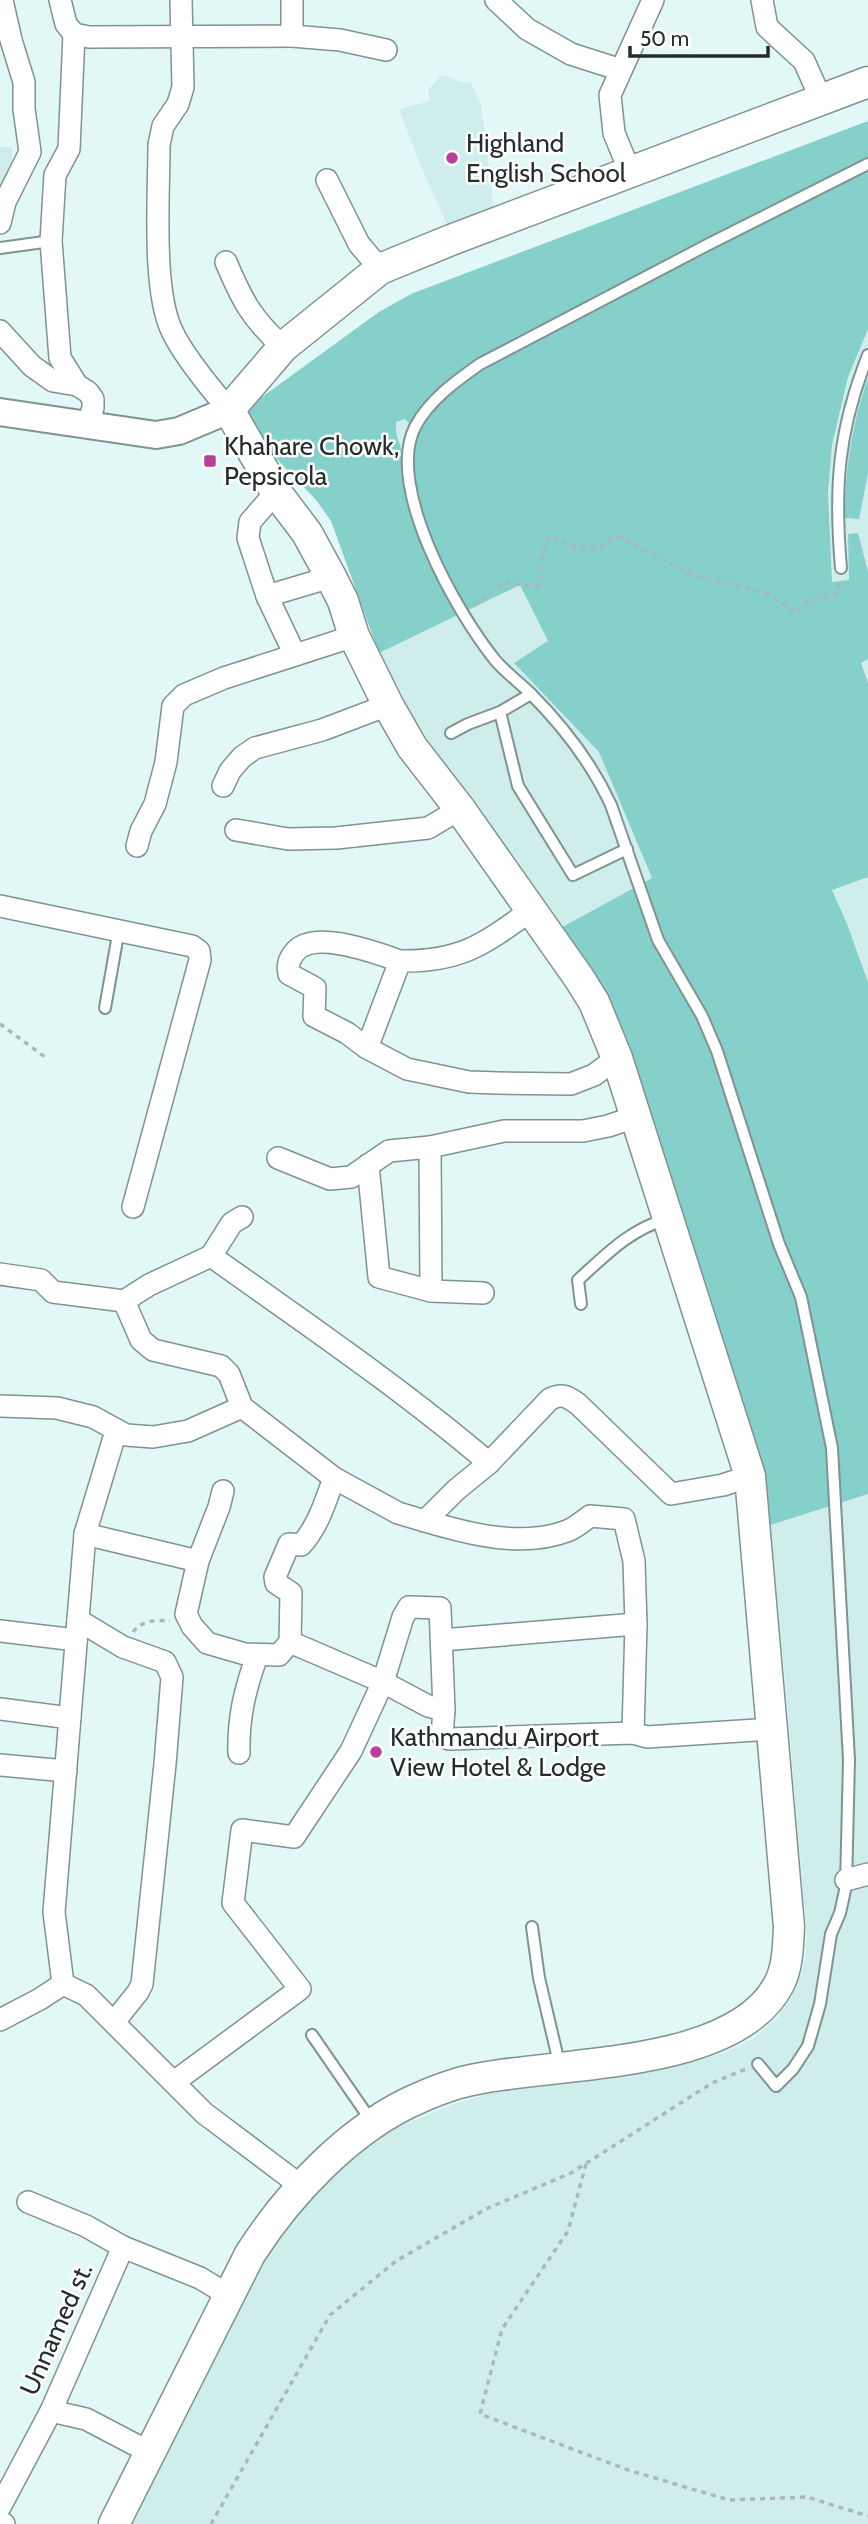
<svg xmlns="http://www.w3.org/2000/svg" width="868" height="2524" viewBox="0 0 868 2524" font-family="Cabin,sans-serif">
	<rect width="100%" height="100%" fill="#e2f8f6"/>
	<g fill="#cfeeeb">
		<path d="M442 75 462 82 471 83 481 105 492 191 493 210 448 227 421 167 399 109 430 101 428 90Z"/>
		<path d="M868 121V2524H126L265 2251 296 2207 349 2156 399 2127 451 2105 487 2094 693 2062 724 2053 751 2040 778 2017 791 1998 801 1976 805 1958 807 1937 779 1611 759 1466 647 1120 446 770 397 690 379 653 331 521 249 408 379 312 411 294Z"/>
		<rect x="0" y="147" width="12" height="62"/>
	</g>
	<g fill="#86d0cb">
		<path d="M868 121V159L519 336 480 358 449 381 411 425 405 419 396 422C395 439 400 440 402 454 404 468 403 483 407 498 415 534 433 572 452 604L418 502C400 423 437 401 495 359L868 170V329L848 377 832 445 828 493 832 582 849 580 848 534 858 533 868 572V659L861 663 868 683V877L832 890 847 924 868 982V1494L767 1526 557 930 652 878 599 752 514 663 548 641 520 585 379 653 331 521 317 501 266 448 244 410 379 312 411 294Z"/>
		<path d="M868 378V473L859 519 844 518C845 470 852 423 868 378Z"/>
	</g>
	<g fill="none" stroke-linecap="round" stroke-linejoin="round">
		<g stroke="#7f9391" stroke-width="14">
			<g id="service">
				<path d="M0 248 51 241"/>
				<path d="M841 568C834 487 838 431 868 355"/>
				<path d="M500 712 518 786 573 875 627 849"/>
				<path d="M451 733 468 724 500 712 531 694"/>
				<path d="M105 1008 119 929"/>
				<path d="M581 1304 578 1280C607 1254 628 1231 666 1219"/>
				<path d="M532 1927 539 1978 560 2067"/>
				<path d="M312 2035 372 2122"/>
				<path d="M758 2064 776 2086 793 2069 808 2046 820 2004 831 1934 840 1913 846 1886 849 1760 832 1448 801 1297 779 1244 717 1051 702 1016 658 940 611 805C592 764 562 725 530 693 519 682 505 672 495 660 457 613 385 487 415 427 429 400 456 381 480 364L709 244 868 164"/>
			</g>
		</g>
		<g stroke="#7f9391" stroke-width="24">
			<g id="minor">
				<path d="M60 0 66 24 74 34 89 37 292 36V0"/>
				<path d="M181 0 183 87 178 104 163 126 159 145C159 193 152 290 172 331 183 355 212 390 229 410"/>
				<path d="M496 0 527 29 571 54 621 70"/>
				<path d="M762 0 767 27 804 61 821 99"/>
				<path d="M74 34 69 149 55 175 51 241 60 358 77 385 88 392 93 399V408L88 423"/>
				<path d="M292 36 340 40 386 50"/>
				<path d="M630 172 614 133 610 95 653 0"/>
				<path d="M327 180 359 244 380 269"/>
				<path d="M0 223 5 202 30 152 24 109V82L11 40 2 0"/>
				<path d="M226 262C242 300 251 318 283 347"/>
				<path d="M0 331 32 366 53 381 77 385"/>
				<path d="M276 492 250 522 248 538 267 596 331 577"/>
				<path d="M267 596 295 655"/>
				<path d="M223 786 230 771 242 757 255 748 322 730 388 705"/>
				<path d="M236 830 288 839 336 838 428 828 460 809"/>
				<path d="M137 846 141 831 155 804 166 762 173 706 184 695 224 678 354 636"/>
				<path d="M0 906 192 946 199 951 200 960 133 1207"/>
				<path d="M400 961C376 953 312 928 294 953 289 960 287 965 289 974L315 988 314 1016 347 1033 367 1048 400 961C460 962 483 945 530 911"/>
				<path d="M367 1048 407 1069 469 1082 498 1083 571 1084 594 1075 617 1058"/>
				<path d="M430 1147 431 1291"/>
				<path d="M278 1158 330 1179 351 1177 389 1151 430 1147 504 1131H583L608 1126 635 1117"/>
				<path d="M368 1165 379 1277 431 1291 483 1293"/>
				<path d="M211 1256C305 1323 401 1388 489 1463"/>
				<path d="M0 1274 41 1280 53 1292 124 1301 149 1285 211 1256 232 1223 242 1217"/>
				<path d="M124 1301 141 1340 153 1350 221 1366 229 1374 242 1407 334 1478 398 1513 425 1521 456 1490 489 1463 550 1399C563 1393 568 1397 578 1404L671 1494 723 1485 750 1476"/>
				<path d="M0 1406 57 1408 93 1417 126 1435 153 1437 188 1431 242 1407"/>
				<path d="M425 1521C469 1534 522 1548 567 1531 575 1528 583 1521 590 1516L624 1519 634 1561 636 1624 633 1733"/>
				<path d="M85 1534 198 1561 186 1614 192 1626 207 1643 245 1654 279 1655 290 1642 291 1593 276 1583 275 1577 289 1544 301 1545C318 1527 326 1500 334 1478"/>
				<path d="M198 1561 219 1507 223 1491"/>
				<path d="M78 1620 123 1647 165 1662 172 1677 165 1764 142 1984 138 1992 114 2022"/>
				<path d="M0 1631 76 1640"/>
				<path d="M442 1640 636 1624"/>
				<path d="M290 1642 383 1682 428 1706 444 1710"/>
				<path d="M0 1709 70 1718"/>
				<path d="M239 1753C238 1718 245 1689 257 1656"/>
				<path d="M0 1765 66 1771"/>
				<path d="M846 1880 868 1874"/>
				<path d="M63 1984 54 1912 85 1534 116 1431"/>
				<path d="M0 2020 40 1999 63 1984 86 1995 204 2113 301 2186"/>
				<path d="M174 2082 300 1989 233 1903 242 1830 294 1837 351 1751 383 1682 403 1617 409 1607 440 1608 444 1710 442 1735 449 1739 633 1733 647 1737 773 1729"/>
				<path d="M28 2202 86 2226 123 2247 200 2278 230 2296"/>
				<path d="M51 2411 86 2419 151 2453"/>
				<path d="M0 2507 51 2411 123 2247"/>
				<path d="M0 2522 4 2524"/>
			</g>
		</g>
		<g stroke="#7f9391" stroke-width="30">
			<path id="tertiary" d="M0 412 156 435 179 431 229 410"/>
		</g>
		<g stroke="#7f9391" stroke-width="33">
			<path id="secondary" d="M114 2524 250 2254C289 2193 351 2127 419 2098 432 2092 446 2087 459 2083 544 2060 733 2073 779 1984 788 1967 788 1945 789 1927L750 1476 617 1058 594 1002 579 978 460 809 412 747 388 705 354 636 343 601 331 577 307 533 276 492 229 410 283 347 380 269 451 240 868 82"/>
		</g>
		<g stroke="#a8b9b8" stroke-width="3.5" stroke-dasharray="5 5" stroke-linecap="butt">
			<path d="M474 606 504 582 536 587 541 583 542 552 549 536C574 547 593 559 615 535L691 574 768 594 795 613 808 601 837 594 839 580"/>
			<path d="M0 1024 45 1057"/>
			<path d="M133 1632C142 1620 156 1620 170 1621"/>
			<path d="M586 2164 568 2231 502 2329 480 2414 628 2470 729 2500 807 2497 868 2516"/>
			<path d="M211 2524 330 2315 396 2261 486 2209 571 2173 712 2083 746 2069"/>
		</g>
		<use href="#service" stroke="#fff" stroke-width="10"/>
		<use href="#minor" stroke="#fff" stroke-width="21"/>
		<use href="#tertiary" stroke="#fff" stroke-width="26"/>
		<use href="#secondary" stroke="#fff" stroke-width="30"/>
	</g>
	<g fill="#b84197" stroke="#fff" stroke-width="2.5">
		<circle cx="452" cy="158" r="7"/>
		<rect x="203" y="454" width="14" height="14" rx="3.5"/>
		<circle cx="376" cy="1752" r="7"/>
	</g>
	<g text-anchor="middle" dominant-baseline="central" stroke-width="5" stroke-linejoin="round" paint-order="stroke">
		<g font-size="26" fill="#252d2c" stroke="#fff" text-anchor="start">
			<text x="466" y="143">Highland<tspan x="466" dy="30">English School</tspan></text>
			<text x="224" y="446">Khahare Chowk,<tspan x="224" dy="30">Pepsicola</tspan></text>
			<text x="390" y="1737">Kathmandu Airport<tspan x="390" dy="30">View Hotel &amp; Lodge</tspan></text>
		</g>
		<g font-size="26" fill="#252d2c" stroke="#fff">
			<text transform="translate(56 2329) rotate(-66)">Unnamed st.</text>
		</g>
	</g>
	<path d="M630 46v10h138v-10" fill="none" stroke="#252d2c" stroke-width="3.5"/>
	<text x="640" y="46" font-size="21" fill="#252d2c" stroke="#ffffff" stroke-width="5" paint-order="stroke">50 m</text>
</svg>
